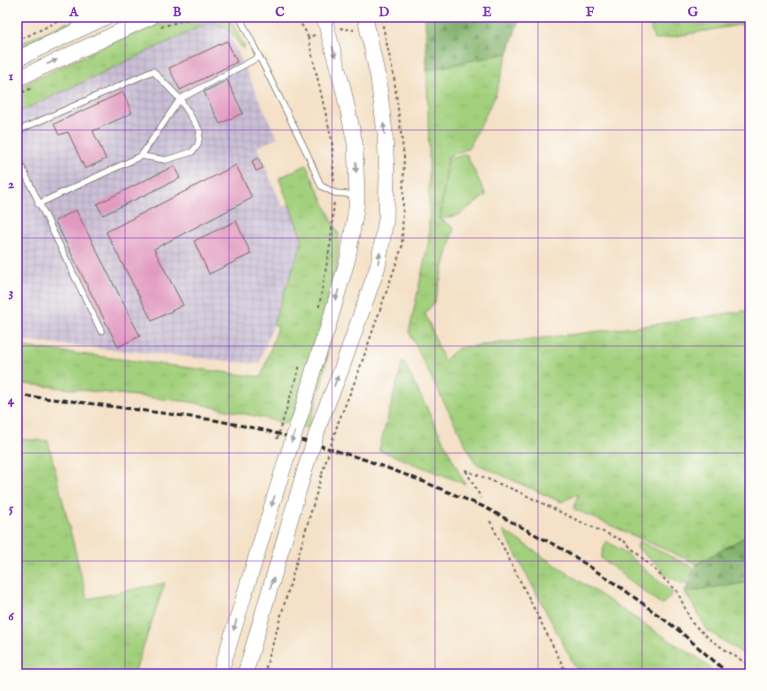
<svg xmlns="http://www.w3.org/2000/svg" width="767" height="691" viewBox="0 0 767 691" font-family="'IM FELL English',serif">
	<defs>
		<pattern id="industrial-grid" width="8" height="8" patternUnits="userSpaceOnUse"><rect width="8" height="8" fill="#cabfd6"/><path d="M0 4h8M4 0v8" fill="none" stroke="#aea4b8"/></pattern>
		<pattern id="grass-tufts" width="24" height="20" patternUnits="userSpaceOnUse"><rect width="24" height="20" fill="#a3d07d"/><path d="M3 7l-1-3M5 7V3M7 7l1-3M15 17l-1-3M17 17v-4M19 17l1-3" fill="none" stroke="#8cb36c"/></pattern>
		<pattern id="forest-firs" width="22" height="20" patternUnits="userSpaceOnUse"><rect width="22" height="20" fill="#82b26c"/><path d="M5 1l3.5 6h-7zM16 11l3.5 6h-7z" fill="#6b9159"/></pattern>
	</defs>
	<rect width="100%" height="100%" fill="#fdfcf7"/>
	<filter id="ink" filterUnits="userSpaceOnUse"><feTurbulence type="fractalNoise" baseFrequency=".025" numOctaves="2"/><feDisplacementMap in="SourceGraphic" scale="8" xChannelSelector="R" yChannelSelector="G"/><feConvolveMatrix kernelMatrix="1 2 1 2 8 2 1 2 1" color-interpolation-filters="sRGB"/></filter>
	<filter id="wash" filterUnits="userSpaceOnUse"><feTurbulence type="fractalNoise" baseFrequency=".012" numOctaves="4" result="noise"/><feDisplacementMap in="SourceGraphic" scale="16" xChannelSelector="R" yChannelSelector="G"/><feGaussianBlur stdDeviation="0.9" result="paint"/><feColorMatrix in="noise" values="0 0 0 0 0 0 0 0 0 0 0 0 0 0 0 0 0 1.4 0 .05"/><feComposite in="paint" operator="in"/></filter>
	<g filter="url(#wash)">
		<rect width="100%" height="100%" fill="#f4e1c7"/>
		<path fill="url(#industrial-grid)" d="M210 22 226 27 277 138 257 147 282 206 289 205 303 241 259 364 17 340V113Z"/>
		<g fill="url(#grass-tufts)" stroke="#677e54">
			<path d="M191 17H229L245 47 243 49 226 27 210 22 17 113V88L152 23Z"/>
			<path d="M648 17H750V23L654 40Z"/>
			<path d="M68 22 69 24 63 31 17 52V45Z"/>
			<path d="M508 53 495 96 469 148 448 157 440 219 454 228 434 303 425 313 444 361 458 348 643 326 750 310V534L697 564 574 509 578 494 561 502 475 463 424 363 409 332 429 240V153L427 70Z"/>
			<path d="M306 165 339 235 335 293 331 332 323 379 308 428 191 402 17 383V346L261 377 278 327 273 324 303 241 279 178Z"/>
			<path d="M403 361 465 484 379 450Z"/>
			<path d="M17 439 48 441 87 599 165 583 134 674H17Z"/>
			<path d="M503 530 656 632 700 659 716 674H587L585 670 578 672Z"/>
			<path d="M750 582V658L708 631 685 592Z"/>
		</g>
		<g fill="url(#forest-firs)" stroke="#566e4c">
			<path d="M425 17H520L508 53 427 70Z"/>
			<path d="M750 534V582L685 592 697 564Z"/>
		</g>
		<g fill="#a3d07d" stroke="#677e54">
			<path d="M466 154 486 195 459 215 440 219 448 160Z"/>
			<path d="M606 541 624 552 673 593 662 605 601 558Z"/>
			<path d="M639 541 694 568 685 585 662 573V569L637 548Z"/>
		</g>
		<g id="blocks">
			<g fill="#e199c0">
				<path d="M227 41 237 62 180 90 169 68Z"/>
				<path d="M227 80 243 113 220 124 204 92Z"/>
				<path d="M123 92 132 113 93 131 106 159 85 169 68 132 59 135 54 124Z"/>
				<path d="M258 158 263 168 256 171 252 161Z"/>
				<path d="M236 165 252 198 154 249 183 305 152 321 106 232Z"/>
				<path d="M174 166 180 178 103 215 97 204Z"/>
				<path d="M76 210 140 336 118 347 55 221Z"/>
				<path d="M236 221 251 254 209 274 194 241Z"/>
			</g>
		</g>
	</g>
	<g filter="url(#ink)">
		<use href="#blocks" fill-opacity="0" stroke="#716b62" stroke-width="1"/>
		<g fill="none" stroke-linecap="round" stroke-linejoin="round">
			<g stroke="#716b62" stroke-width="7">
				<g id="service">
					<path d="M73 17 80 29"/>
					<path d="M241 20 307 153 321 186 335 193 357 195"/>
					<path d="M17 131 153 71 180 99 259 57"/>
					<path d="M17 157 101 331"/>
					<path d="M38 204 141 156 180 99 200 131 198 145 192 152 166 160 141 156"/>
				</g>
			</g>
			<g stroke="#716b62" stroke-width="16">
				<g id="secondary">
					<path d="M17 59 106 17"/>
					<path d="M17 79 151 17"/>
					<path d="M302 411 315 364 328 327 348 258 356 209 357 195 355 143 343 88 324 17"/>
					<path d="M322 417 340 373 378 266 386 219 387 176 385 133 378 78 365 17"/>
					<path d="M220 674 285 463"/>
					<path d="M245 674 305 469"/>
				</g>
			</g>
			<g stroke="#716b62" stroke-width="2" stroke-dasharray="3 3" stroke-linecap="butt">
				<path d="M292 17C301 23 304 27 308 37L315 35"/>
				<path d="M161 27 194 17"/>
				<path d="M340 28 354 30"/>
				<path d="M308 37 332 141 334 183"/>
				<path d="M17 41 65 18"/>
				<path d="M17 95 32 88"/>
				<path d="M319 307 331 240 334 201"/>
				<path d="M288 404 300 365"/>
				<path d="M338 423 357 376 402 247 404 157 394 77 382 22"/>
				<path d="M465 470 517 491 587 525 624 541 677 591 692 623 712 641 750 666"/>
				<path d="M466 471 481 498"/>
				<path d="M490 521 567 674"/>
				<path d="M264 674 322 474"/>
			</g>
			<use href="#service" stroke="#fff" stroke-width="5.5"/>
			<use href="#secondary" stroke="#fff" stroke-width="15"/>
			<path stroke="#2b2b2b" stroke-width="3" stroke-dasharray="6 3" stroke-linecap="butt" d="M17 395 71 401 214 420 264 430 308 442 366 460 422 481 484 507 566 551 623 589 677 629 729 674"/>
			<g stroke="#716b62" stroke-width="16" stroke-linecap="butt">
				<g id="secondary-bridge">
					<path d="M285 463 302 411"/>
					<path d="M305 469 322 417"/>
				</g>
			</g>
			<g stroke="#716b62" stroke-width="2" stroke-dasharray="3 3" stroke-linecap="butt">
				<path d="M277 439 288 404"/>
				<path d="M322 474 338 423"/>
			</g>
			<use href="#secondary-bridge" stroke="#fff" stroke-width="15"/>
		</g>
		<defs><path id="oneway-solid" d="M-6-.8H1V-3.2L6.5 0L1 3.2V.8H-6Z"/></defs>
		<g fill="#a0a0a0">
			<use href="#oneway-solid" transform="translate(334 52) rotate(75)"/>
			<use href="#oneway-solid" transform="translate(52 62) rotate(-25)"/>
			<use href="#oneway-solid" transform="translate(384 129) rotate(-96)"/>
			<use href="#oneway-solid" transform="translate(356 167) rotate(88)"/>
			<use href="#oneway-solid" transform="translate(379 258) rotate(-80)"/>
			<use href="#oneway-solid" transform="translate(337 295) rotate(106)"/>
			<use href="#oneway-solid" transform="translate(336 381) rotate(-69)"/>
			<use href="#oneway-solid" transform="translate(293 437) rotate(108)"/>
			<use href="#oneway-solid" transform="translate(273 501) rotate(107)"/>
			<use href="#oneway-solid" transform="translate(272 583) rotate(-74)"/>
			<use href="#oneway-solid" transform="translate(235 625) rotate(107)"/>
		</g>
	</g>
	<path fill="none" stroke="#7b2cbf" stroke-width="1" stroke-opacity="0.55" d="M125 17V674M229 17V674M332 17V674M435 17V674M538 17V674M642 17V674M17 130H750M17 238H750M17 346H750M17 453H750M17 561H750"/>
	<rect width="767" height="691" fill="none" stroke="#fdfcf7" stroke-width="44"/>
	<rect x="22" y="22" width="723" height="647" fill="none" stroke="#7b2cbf" stroke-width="1.5"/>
	<g font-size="13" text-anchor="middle" font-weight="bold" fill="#7b2cbf">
		<text x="74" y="16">A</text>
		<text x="177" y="16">B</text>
		<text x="280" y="16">C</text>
		<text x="384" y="16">D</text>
		<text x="487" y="16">E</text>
		<text x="590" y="16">F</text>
		<text x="693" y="16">G</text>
		<text x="11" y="80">1</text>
		<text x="11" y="188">2</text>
		<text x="11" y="296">3</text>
		<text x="11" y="404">4</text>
		<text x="11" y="512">5</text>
		<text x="11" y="620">6</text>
	</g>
</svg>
